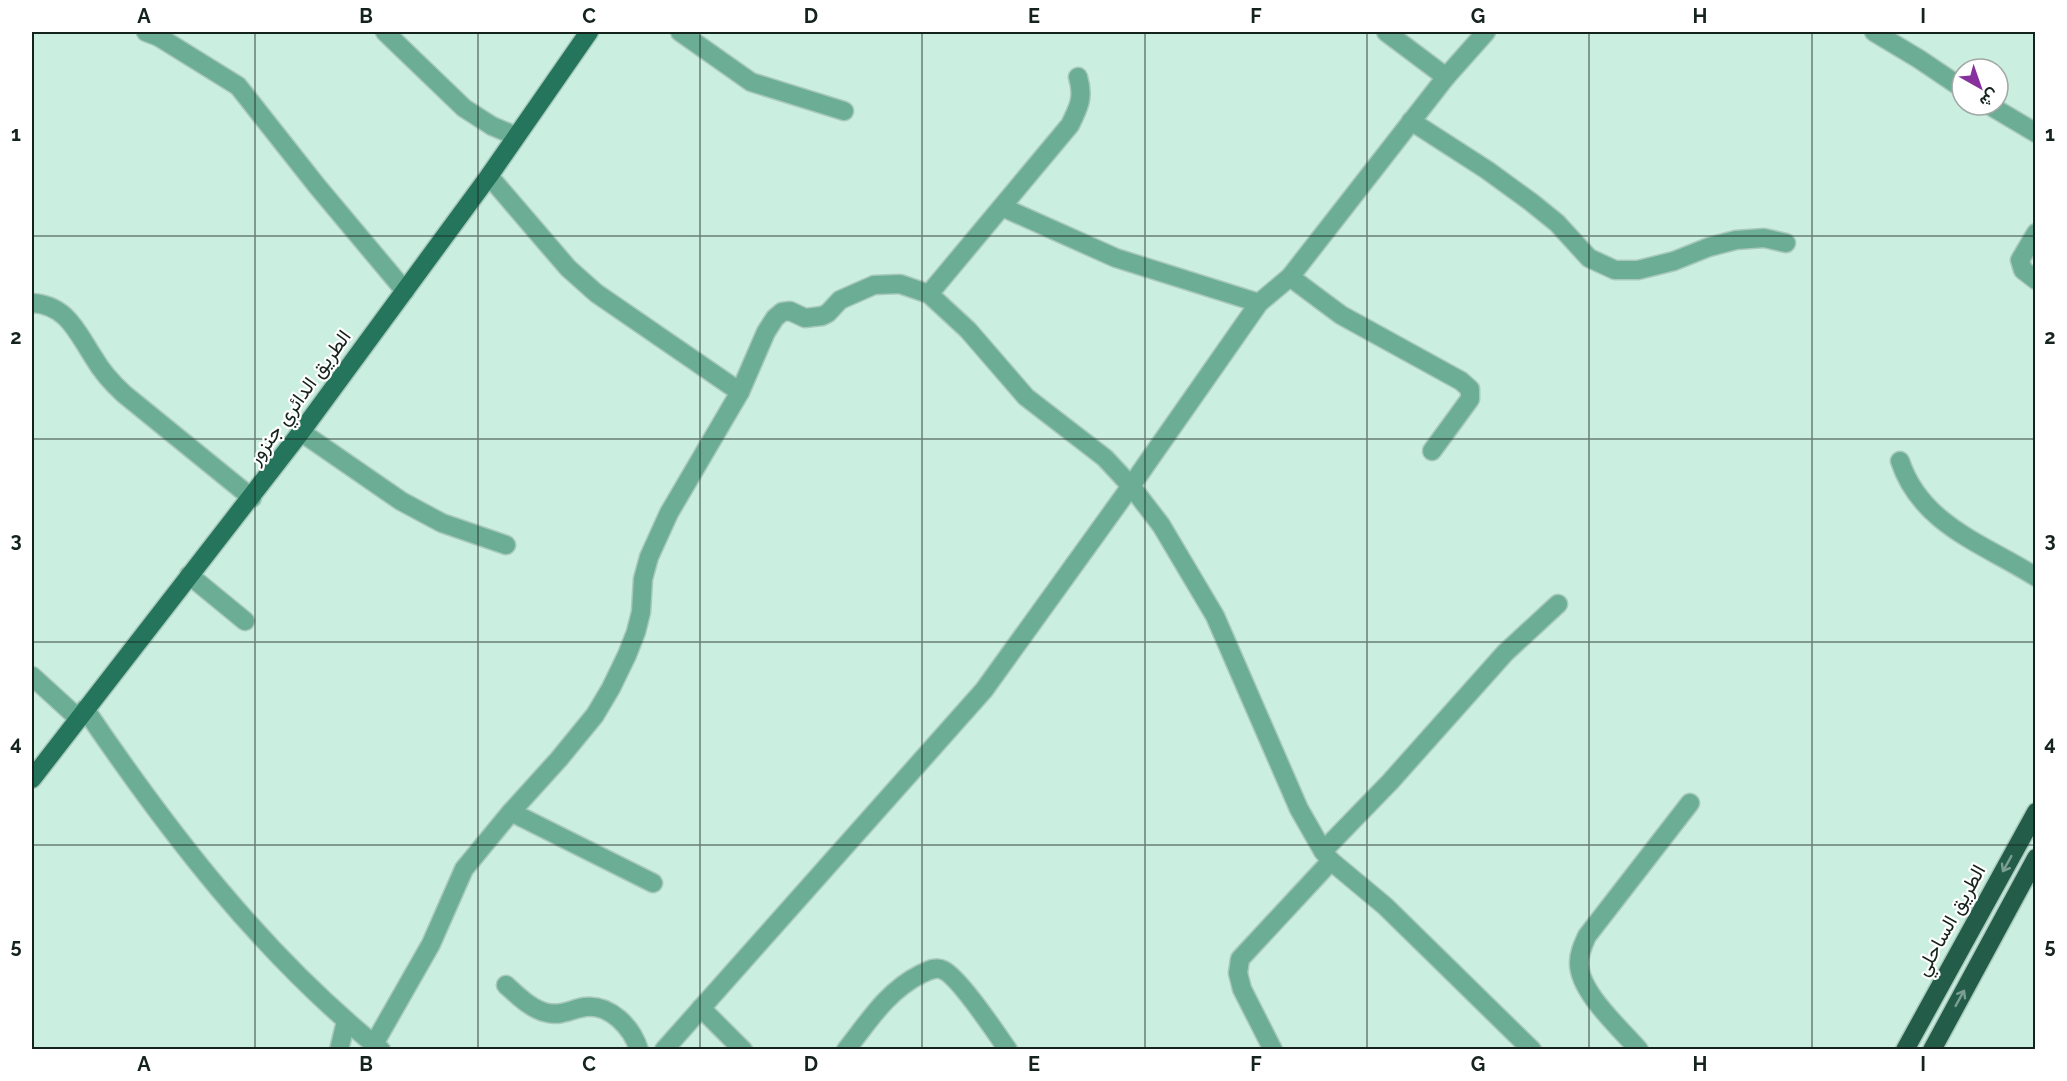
<svg xmlns="http://www.w3.org/2000/svg" width="2067" height="1081" viewBox="0 0 2067 1081" font-family="Raleway,Vazirmatn,sans-serif">
	<rect width="100%" height="100%" fill="#caeedf"/>
	<g fill="none" stroke-linecap="round" stroke-linejoin="round">
		<g stroke="#a9c9bc" stroke-width="21">
			<g id="minor">
				<path d="M146 32 159 37 238 86 317 186 405 291"/>
				<path d="M385 32 464 108 492 126 516 136"/>
				<path d="M680 32 751 82 844 111"/>
				<path d="M1386 32 1446 77"/>
				<path d="M1874 32 1919 59 1962 88"/>
				<path d="M1989 105 2036 133"/>
				<path d="M1411 121 1487 170 1531 202 1557 223 1589 258 1615 270H1638L1674 261 1709 247 1736 240 1764 238 1786 243"/>
				<path d="M489 176 568 268 596 293 740 392 766 332 775 318 782 312 790 311 805 318 822 316 828 313 840 300 874 285 900 284 929 294 968 330 1026 397 1105 458 1131 486 1161 525 1215 616 1299 809 1323 851 1331 861 1385 906 1532 1050"/>
				<path d="M1002 207 1116 258 1259 303"/>
				<path d="M2036 233 2020 260 2023 270 2036 280"/>
				<path d="M1290 277 1341 315 1461 381 1470 389V399L1432 451"/>
				<path d="M929 294 1070 125C1079 107 1084 97 1078 77"/>
				<path d="M32 303C67 305 77 332 94 358 102 372 112 383 124 394L252 498"/>
				<path d="M301 432 401 501 442 523 506 545"/>
				<path d="M1900 461C1921 525 1984 544 2036 577"/>
				<path d="M189 575 245 621"/>
				<path d="M32 676 78 718"/>
				<path d="M85 709C170 834 262 954 381 1050"/>
				<path d="M511 812 653 883"/>
				<path d="M1323 851 1390 782 1505 653 1558 604"/>
				<path d="M506 985C518 996 532 1010 548 1013 562 1016 572 1009 585 1007 610 1004 632 1027 639 1050"/>
				<path d="M701 1008 743 1050"/>
				<path d="M374 1044 431 944 464 869 511 812 559 759 595 715 611 688 627 655 636 632 641 612 643 579 649 557 669 513 740 392"/>
				<path d="M339 1050 346 1021"/>
				<path d="M664 1050 984 690 1131 486 1259 303 1290 277 1446 77 1486 32"/>
				<path d="M846 1050C869 1021 887 991 921 974 928 971 935 966 943 970 958 976 997 1034 1008 1050"/>
				<path d="M1273 1050 1242 989 1238 973 1240 959 1331 861"/>
				<path d="M1639 1050C1620 1028 1579 992 1579 963 1579 953 1583 945 1587 936L1690 803"/>
			</g>
		</g>
		<g stroke="#a9c9bc" stroke-width="21">
			<path id="major" d="M32 779 301 432 489 176 589 32"/>
		</g>
		<g stroke="#a9c9bc" stroke-width="21">
			<g id="highway">
				<path d="M1905 1050 2036 812"/>
				<path d="M1932 1050 2036 858"/>
			</g>
		</g>
		<use href="#minor" stroke="#6cae95" stroke-width="18"/>
		<use href="#major" stroke="#24755b" stroke-width="18"/>
		<use href="#highway" stroke="#235d49" stroke-width="18"/>
	</g>
	<defs><path id="oneway-shaft" d="M-6 0H5M1.5-3L5.5 0L1.5 3" fill="none" stroke-width="1.6" stroke-linecap="round" stroke-linejoin="round" transform="scale(1.5)"/></defs>
	<g stroke="#7b9e92">
		<use href="#oneway-shaft" transform="translate(2007 864) rotate(119)"/>
		<use href="#oneway-shaft" transform="translate(1960 998) rotate(-61)"/>
	</g>
	<path fill="none" stroke="#15231d" stroke-width="1.5" stroke-opacity="0.55" d="M255 32V1050M478 32V1050M700 32V1050M922 32V1050M1145 32V1050M1367 32V1050M1589 32V1050M1812 32V1050M32 236H2036M32 439H2036M32 642H2036M32 845H2036"/>
	<g text-anchor="middle" dominant-baseline="central" stroke-width="4.5" stroke-linejoin="round" paint-order="stroke">
		<g font-size="20" fill="#15231d" stroke="#fff">
			<text transform="translate(299 397) rotate(-54)">الطريق الدائري جنزور</text>
			<text transform="translate(1950 920) rotate(-61)">الطريق الساحلي</text>
		</g>
	</g>
	<rect width="2067" height="1081" fill="none" stroke="#ffffff" stroke-width="66"/>
	<g transform="translate(1980 87) rotate(140)"><circle r="28" fill="#ffffff" stroke="#a1a7a5" stroke-width="1.5"/>
	<path d="M0-4.5L10 22L0 15L-10 22Z" fill="#86319e"/>
	<text y="-9" font-size="16" font-weight="bold" text-anchor="middle" fill="#15231d">ش</text>
	</g>
	<rect x="33" y="33" width="2001" height="1015" fill="none" stroke="#15231d" stroke-width="2"/>
	<g font-size="20" text-anchor="middle" font-weight="bold" fill="#15231d">
		<text x="144" y="23">A</text>
		<text x="366" y="23">B</text>
		<text x="589" y="23">C</text>
		<text x="811" y="23">D</text>
		<text x="1034" y="23">E</text>
		<text x="1256" y="23">F</text>
		<text x="1478" y="23">G</text>
		<text x="1700" y="23">H</text>
		<text x="1923" y="23">I</text>
		<text x="16" y="141">1</text>
		<text x="2050" y="141">1</text>
		<text x="16" y="344">2</text>
		<text x="2050" y="344">2</text>
		<text x="16" y="547">3</text>
		<text x="2050" y="547">3</text>
		<text x="16" y="750">4</text>
		<text x="2050" y="750">4</text>
		<text x="16" y="953">5</text>
		<text x="2050" y="953">5</text>
		<text x="144" y="1071">A</text>
		<text x="366" y="1071">B</text>
		<text x="589" y="1071">C</text>
		<text x="811" y="1071">D</text>
		<text x="1034" y="1071">E</text>
		<text x="1256" y="1071">F</text>
		<text x="1478" y="1071">G</text>
		<text x="1700" y="1071">H</text>
		<text x="1923" y="1071">I</text>
	</g>
</svg>
